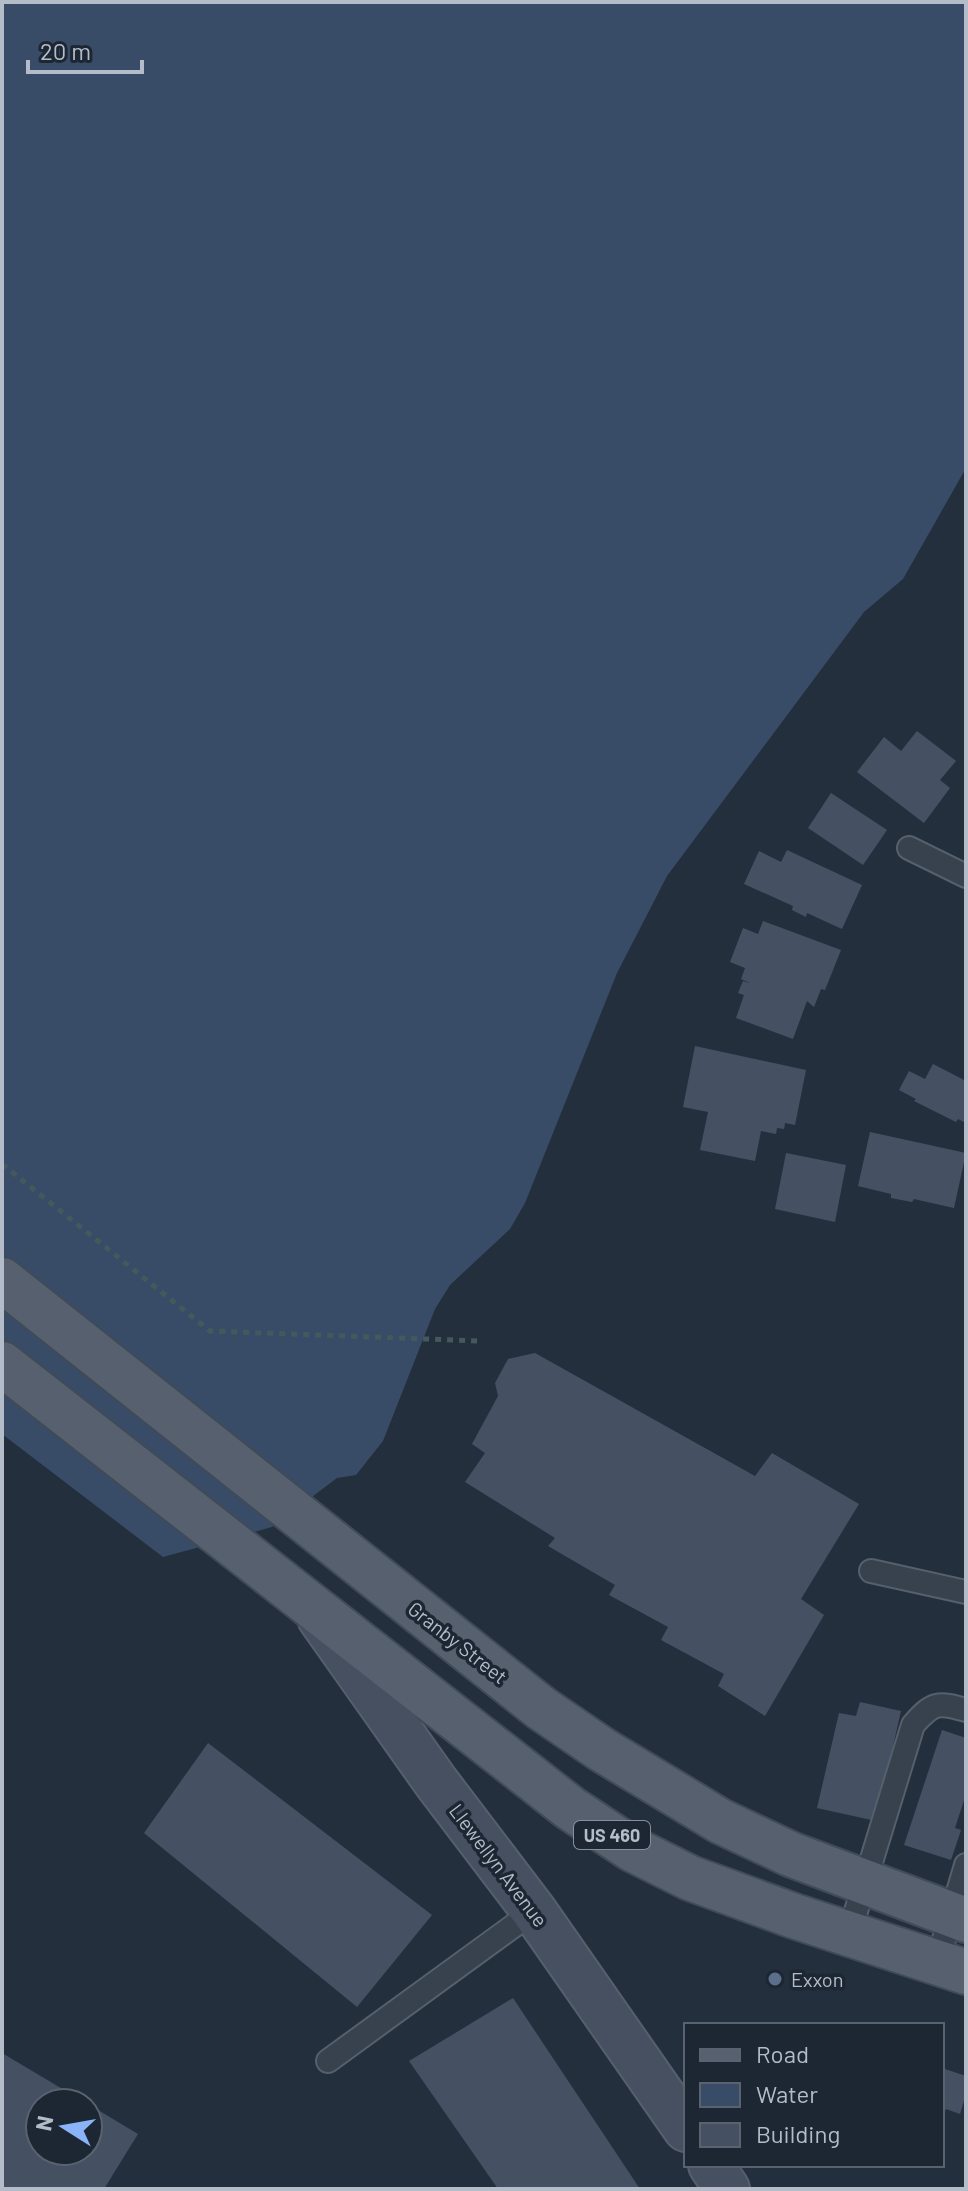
<svg xmlns="http://www.w3.org/2000/svg" width="968" height="2191" viewBox="0 0 968 2191" font-family="Barlow,sans-serif">
	<rect width="100%" height="100%" fill="#242f3e"/>
	<path fill="#394c67" d="M2 2H966V468L903 579 864 612 667 876 617 973 525 1203 510 1229 450 1285 435 1309 383 1441 356 1475 337 1478 272 1527 163 1557 2 1434Z"/>
	<g fill="#455162">
		<path d="M917 731 956 761 940 780 950 788 924 823 857 772 884 737 901 751Z"/>
		<path d="M831 793 887 830 863 865 808 828Z"/>
		<path d="M787 850 862 885 842 929 807 913 806 917 792 910 793 906 744 884 759 851 781 862Z"/>
		<path d="M763 921 841 950 825 990 821 989 814 1007 807 1001 793 1039 736 1018 744 995 738 993 743 981 750 983 741 979 745 968 730 962 743 928 758 934Z"/>
		<path d="M695 1046 806 1070 795 1125 785 1123 784 1129 777 1128 776 1134 761 1131 755 1161 700 1150 708 1112 683 1107Z"/>
		<path d="M933 1064 966 1081V1123L958 1119 956 1122 914 1101 916 1099 899 1090 909 1071 925 1079Z"/>
		<path d="M870 1132 966 1153 954 1208 914 1199 912 1202 891 1198V1194L858 1186Z"/>
		<path d="M786 1153 846 1165 835 1222 775 1209Z"/>
		<path d="M535 1353 755 1476 772 1453 859 1504 801 1599 824 1615 765 1716 718 1686 724 1674 661 1640 668 1627 609 1595 615 1585 548 1546 555 1538 465 1482 485 1453 472 1444 498 1396 495 1383 508 1359Z"/>
		<path d="M860 1702 901 1711 876 1821 817 1808 839 1713 856 1716Z"/>
		<path d="M942 1730 966 1738V1794L955 1828 961 1830 951 1860 904 1845Z"/>
		<path d="M208 1743 432 1915 357 2007 144 1833Z"/>
		<path d="M513 1998 640 2189H498L409 2061Z"/>
		<path d="M2 2053 86 2103H40V2151H88V2104L138 2134 104 2189H2Z"/>
		<path d="M942 2068 966 2076V2094L960 2114 946 2109 944 2113 942 2112Z"/>
	</g>
	<g fill="none" stroke-linecap="round" stroke-linejoin="round">
		<g stroke="#565f6c" stroke-width="26">
			<g id="lane">
				<path d="M909 848 966 876"/>
				<path d="M871 1571 966 1592"/>
				<path d="M849 1934 913 1725C933 1702 938 1702 966 1710"/>
				<path d="M937 1963 966 1865"/>
				<path d="M328 2061 534 1911"/>
			</g>
		</g>
		<g stroke="#565f6c" stroke-width="48">
			<g id="secondary">
				<path d="M320 1618 436 1782 534 1911 686 2129"/>
				<path d="M711 2165 727 2189"/>
			</g>
		</g>
		<g stroke="#414a57" stroke-width="48">
			<g id="primary">
				<path d="M2 1280 541 1708 601 1749 720 1821 790 1854 966 1920"/>
				<path d="M2 1364 570 1808 632 1849 690 1878 794 1916 966 1972"/>
			</g>
		</g>
		<path stroke="#44595c" stroke-width="5" stroke-dasharray="6 6" stroke-linecap="butt" d="M2 1164 210 1331 480 1341"/>
		<use href="#lane" stroke="#38414e" stroke-width="22"/>
		<use href="#secondary" stroke="#465061" stroke-width="44"/>
		<use href="#primary" stroke="#56606e" stroke-width="44"/>
	</g>
	<circle fill="#5c6f8a" stroke="#1d2633" stroke-width="3" cx="775" cy="1979" r="8"/>
	<g text-anchor="middle" dominant-baseline="central" stroke-width="7" stroke-linejoin="round" paint-order="stroke">
		<rect fill="#1d2633" stroke="#878f9c" stroke-width="2" x="574" y="1821" width="76" height="28" rx="6"/>
		<g font-size="18" font-weight="bold" fill="#b4bcc9">
			<text x="612" y="1835">US 460</text>
		</g>
		<g font-size="20" fill="#b4bcc9" stroke="#1d2633">
			<text transform="translate(458 1642) rotate(38)">Granby Street</text>
			<text transform="translate(499 1865) rotate(53)">Llewellyn Avenue</text>
		</g>
		<g font-size="20" fill="#b4bcc9" stroke="#1d2633" text-anchor="start">
			<text x="791" y="1979">Exxon</text>
		</g>
	</g>
	<rect width="968" height="2191" fill="none" stroke="#b4bcc9" stroke-width="8"/>
	<rect x="684" y="2023" width="260" height="144" fill="#1d2633" stroke="#59626f" stroke-width="2"/>
	<rect x="700" y="2049" width="40" height="12" fill="#56606e" stroke="#59626f" stroke-width="2"/>
	<text x="756" y="2063" font-size="24" fill="#b4bcc9">Road</text>
	<rect x="700" y="2083" width="40" height="24" fill="#394c67" stroke="#59626f" stroke-width="2"/>
	<text x="756" y="2103" font-size="24" fill="#b4bcc9">Water</text>
	<rect x="700" y="2123" width="40" height="24" fill="#455162" stroke="#59626f" stroke-width="2"/>
	<text x="756" y="2143" font-size="24" fill="#b4bcc9">Building</text>
	<g transform="translate(64 2127) rotate(281)"><circle r="38" fill="#1d2633" stroke="#59626f" stroke-width="2"/>
	<path d="M0-6L14 30L0 20L-14 30Z" fill="#8ab4f8"/>
	<text y="-12" font-size="22" font-weight="bold" text-anchor="middle" fill="#b4bcc9">N</text>
	</g>
	<path d="M28 60v12h114v-12" fill="none" stroke="#b4bcc9" stroke-width="4"/>
	<text x="40" y="60" font-size="24" fill="#b4bcc9" stroke="#1d2633" stroke-width="6" paint-order="stroke">20 m</text>
</svg>
